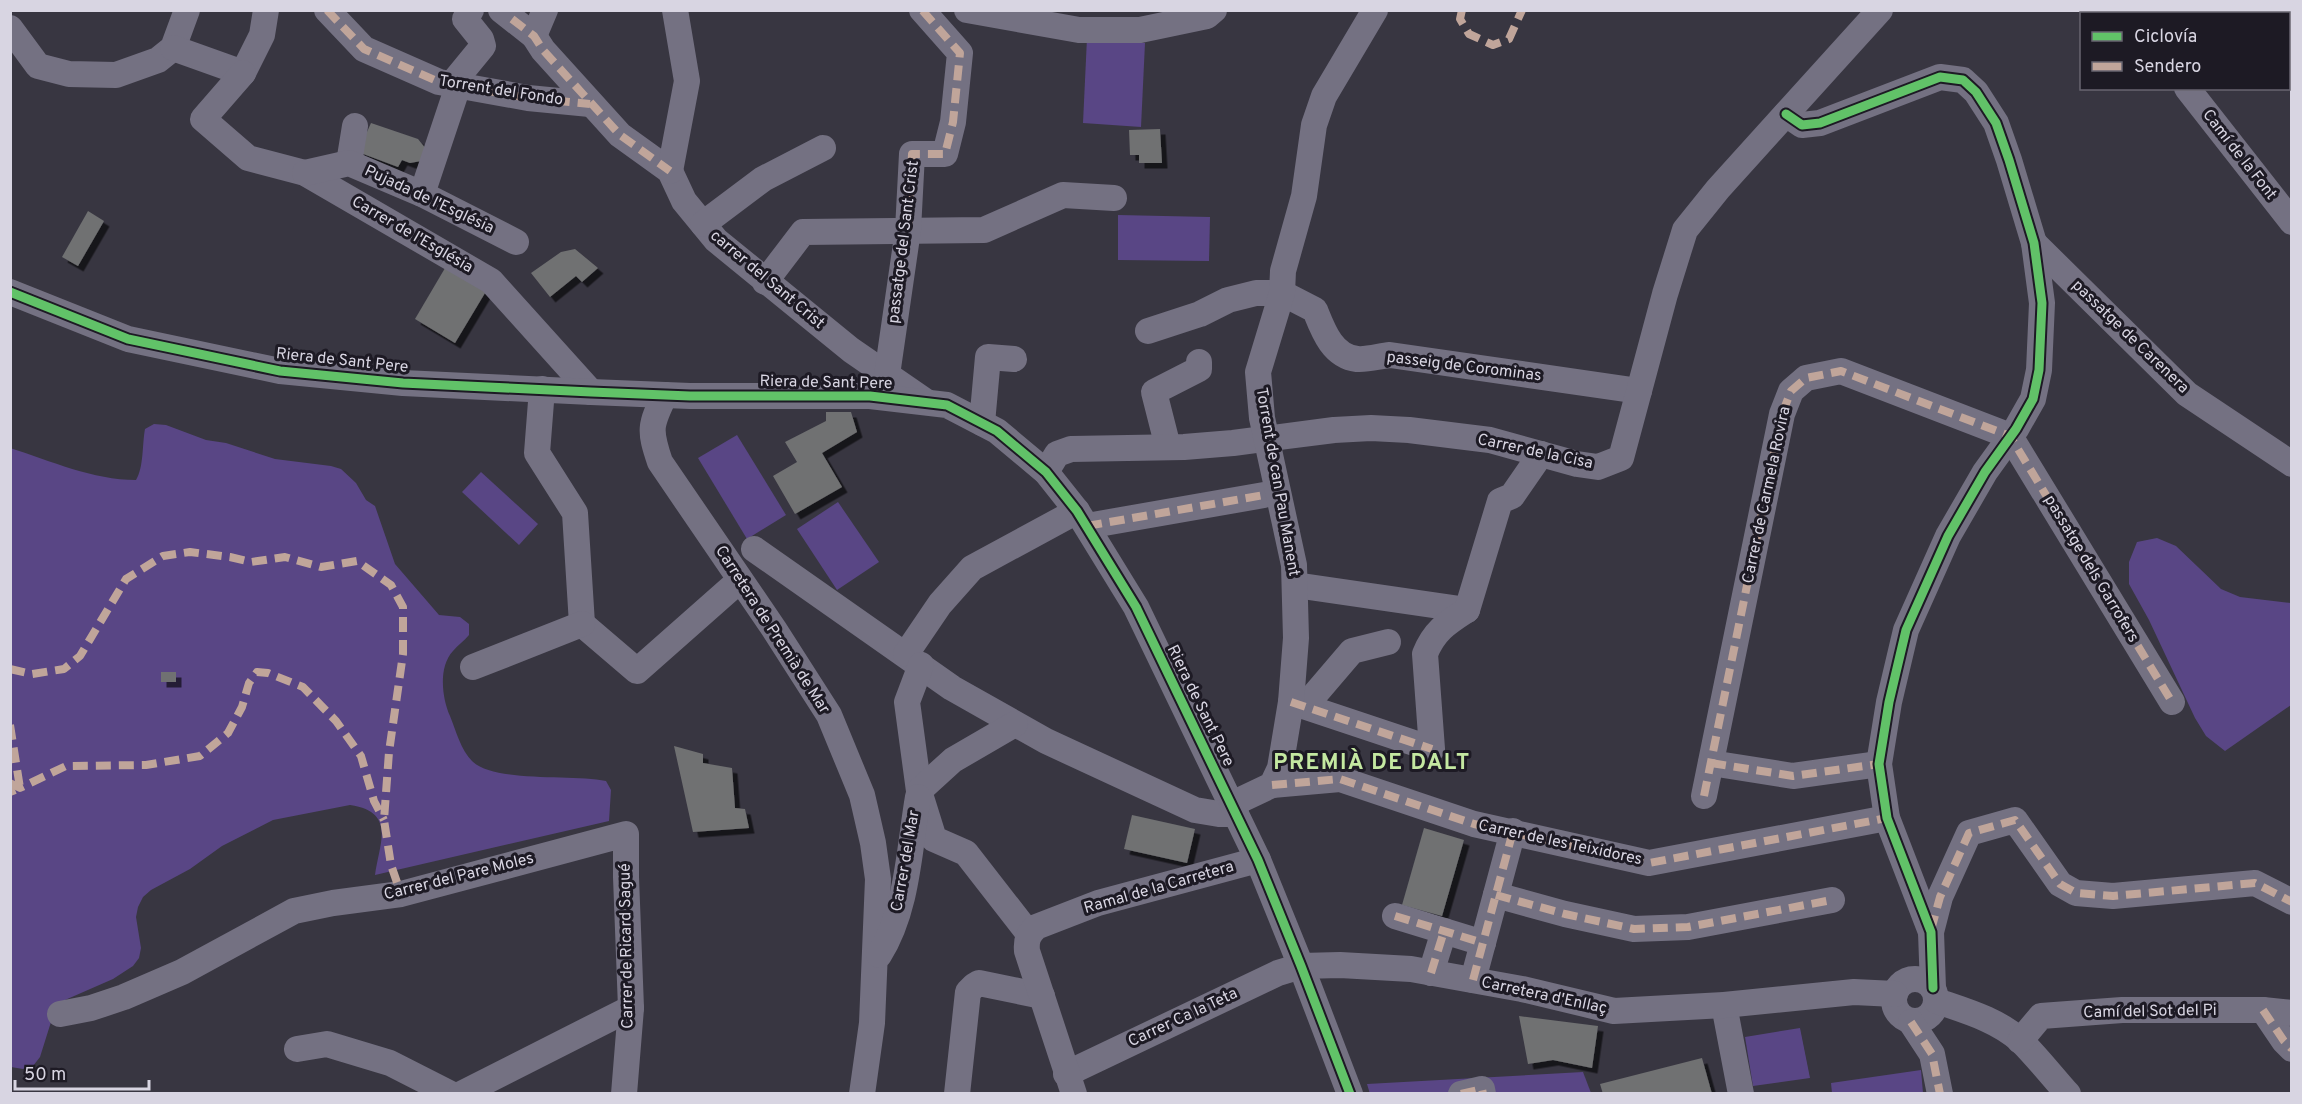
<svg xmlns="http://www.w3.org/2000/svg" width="2302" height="1104" viewBox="0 0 2302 1104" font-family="Overpass,sans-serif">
	<defs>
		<filter id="shadow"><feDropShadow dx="5.5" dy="5.5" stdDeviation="0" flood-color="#0009"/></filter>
	</defs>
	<rect width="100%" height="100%" fill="#383641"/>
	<g fill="#594685">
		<path d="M1087 38 1145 43 1141 127 1083 123Z"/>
		<path d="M1118 215 1210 217 1209 261 1118 260Z"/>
		<path d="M154 424 166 425 206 440 226 443 275 459 331 466 341 469 356 483 366 500 375 506 395 564 439 615 460 617 469 624V635C464 641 458 645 453 651 438 667 442 698 450 716 456 731 461 750 472 761 494 783 572 774 606 781L611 790 609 821 375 875C379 844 397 812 350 805L273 820 222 846 190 869 151 890 143 897 138 907 136 917 141 948 139 958 133 966 113 979 65 1000 56 1006 40 1057 33 1066 23 1069 11 1067 10 448C51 461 93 480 136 480 144 467 142 445 145 429Z"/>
		<path d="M737 435 786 515 747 539 698 458Z"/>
		<path d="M481 472 538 524 519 545 462 492Z"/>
		<path d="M838 502 879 562 837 590 797 529Z"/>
		<path d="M2157 538 2176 546 2221 589 2240 597 2291 603V705L2225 751 2206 736 2195 718 2149 620 2129 584V562L2137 542Z"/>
		<path d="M1800 1028 1810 1078 1753 1086 1745 1037Z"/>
		<path d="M1921 1070 1923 1093H1832L1831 1083Z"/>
		<path d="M1583 1072 1591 1093 1370 1094 1367 1084Z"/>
	</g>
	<g fill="#707172" filter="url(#shadow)">
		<path d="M371 123 418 139 426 149 421 161 410 163 402 160 398 167 358 152Z"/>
		<path d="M1160 129 1162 163H1139V155H1130L1129 130Z"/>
		<path d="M88 211 104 221 78 266 62 257Z"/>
		<path d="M575 249 598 268 582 282 576 276 550 297 531 273 561 252Z"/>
		<path d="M448 263 488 288 455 343 415 319Z"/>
		<path d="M826 412H851L857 432 822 453 842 487 795 514 773 476 797 462 785 442 826 421Z"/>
		<rect x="161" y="672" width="15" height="10"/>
		<path d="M674 746 703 754V763L732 768 735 808 745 809 749 828 693 832Z"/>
		<path d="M1132 815 1195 829 1187 863 1124 849Z"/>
		<path d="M1424 828 1464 840 1442 916 1402 905Z"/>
		<path d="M1519 1016 1598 1026 1592 1068 1553 1060 1528 1064Z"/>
		<path d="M1702 1058 1712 1094H1603L1600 1084Z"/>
	</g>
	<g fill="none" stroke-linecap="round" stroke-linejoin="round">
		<g stroke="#747182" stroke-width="26">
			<path d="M327 10 364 49 439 82 528 98 590 104"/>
			<path d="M501 10 534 36 543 50 620 135 670 171 684 201 716 240 851 350 925 401"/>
			<path d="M967 10 1079 30H1140L1207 16 1214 10"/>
			<path d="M2131 10 2133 14"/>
			<path d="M10 28 38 66 69 74 116 75 158 60 173 48 187 10"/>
			<path d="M534 36 545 10"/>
			<path d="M173 48 243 73 262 35 266 10"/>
			<path d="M243 73 203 119 248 158 305 173 491 281 591 392"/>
			<path d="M451 85 483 46 481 39 465 19 471 10"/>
			<path d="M2187 88 2292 222"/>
			<path d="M1786 114 1802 125 1820 123 1940 77 1963 80 1976 92 1996 123 2009 160 2034 243 2042 303 2039 370 2033 399 2016 429 1985 472 1948 536 1906 630 1889 702 1879 764 1887 818 1931 932 1933 988"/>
			<path d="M349 163 355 126"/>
			<path d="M670 171 687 81 675 10"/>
			<path d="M305 173 349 163 422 194 516 242"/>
			<path d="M422 194 458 86"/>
			<path d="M703 224 763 179 823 148"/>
			<path d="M2034 243 2187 394 2292 464"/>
			<path d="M765 282 803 232 984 230 1063 195 1114 198"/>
			<path d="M10 292 128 339 280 371 403 383 591 392 690 396H870L947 405 997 431 1046 472 1077 511 1136 607 1258 860 1301 966 1350 1094"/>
			<path d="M1148 331 1200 314 1228 300 1256 293H1282L1315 310C1323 330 1332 356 1357 359 1367 360 1380 356 1390 355L1639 391"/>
			<path d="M887 375 908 230 912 154H945L953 122 960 53 922 10"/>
			<path d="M542 389 537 453 575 513 582 624"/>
			<path d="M665 395C650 425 649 430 660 462L774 629 829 715 862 795 873 843 878 879 872 1023 862 1094"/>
			<path d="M982 423 988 357 1014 359"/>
			<path d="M1168 447 1154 392 1199 369V362"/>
			<path d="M1046 472 1057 454 1071 449 1184 447 1233 443 1334 430 1371 428 1409 430 1490 440 1577 464 1598 467 1621 458 1665 294 1685 230 1718 189 1880 10"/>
			<path d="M1087 526 1264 495"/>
			<path d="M754 549 952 688 1046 741 1195 810 1219 814H1236"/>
			<path d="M1295 585 1467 610"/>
			<path d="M582 624 637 671 740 580"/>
			<path d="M906 654 940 604 972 568 1077 511"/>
			<path d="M921 665 907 702 919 791 934 839 966 853 1029 934"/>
			<path d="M473 667 582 624"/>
			<path d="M1291 702 1432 749 1425 654C1434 631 1447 623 1467 610L1500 501 1512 496 1541 454"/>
			<path d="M1305 706 1352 651 1388 642"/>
			<path d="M1711 763 1793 776 1879 764"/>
			<path d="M1272 785 1340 779 1474 824 1649 863 1887 818"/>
			<path d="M919 791 953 760 1015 724"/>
			<path d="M1704 796 1782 414 1791 391 1806 378 1841 371 2010 436 2172 702"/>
			<path d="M1232 804 1272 785 1280 768 1291 702 1296 638 1294 565 1262 418 1258 372 1282 293 1283 271 1304 196 1314 125 1324 96 1375 10"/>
			<path d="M1496 895 1565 914 1634 929 1688 927 1832 900"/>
			<path d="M1395 916 1483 943"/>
			<path d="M1931 932 1940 897 1969 833 2015 820 2060 884 2076 893 2113 896 2255 883 2292 902"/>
			<path d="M879 955C908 909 909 849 918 797"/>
			<path d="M1431 973 1444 931"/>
			<circle cx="1915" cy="1000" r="21"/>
			<path d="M1473 980 1513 831"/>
			<path d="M1937 1001C1966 1011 1998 1020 2021 1041 2037 1057 2052 1076 2068 1094"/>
			<path d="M1724 1005 1741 1094"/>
			<path d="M2263 1010 2284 1041 2292 1049"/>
			<path d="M60 1014 91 1008 124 997 182 972 294 911 333 903 401 894 626 834V877L631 1008 624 1094"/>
			<path d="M1911 1022 1932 1054 1940 1094"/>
			<path d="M2020 1041 2041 1016 2122 1010H2263L2292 1013"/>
			<path d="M297 1049 327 1044 390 1063 451 1094"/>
			<path d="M1066 1074 1278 973 1301 966 1340 965 1411 969 1522 989 1614 1011 1724 1005 1854 992 1895 994"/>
			<path d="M461 1094 631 1008"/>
			<path d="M957 1094 968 992 974 986 979 983 1042 996"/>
			<path d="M1074 1094 1027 951C1026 940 1028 935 1036 927L1098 903 1258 860"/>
			<path d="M1461 1094 1482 1089 1483 1094"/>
		</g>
		<g stroke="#c0a59a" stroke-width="8" stroke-dasharray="15 8" stroke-linecap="butt">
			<path d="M327 10 364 49 439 82 528 98 590 104"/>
			<path d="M1462 10 1460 19 1469 34 1493 45 1509 39 1522 10"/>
			<path d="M512 19 534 36 543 50 620 135 670 171"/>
			<path d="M908 230 912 154H945L953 122 960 53 922 10"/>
			<path d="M1087 526 1264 495"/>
			<path d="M10 669 32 674 64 669 80 656 126 579 163 556 190 552 230 557 251 562 285 557 321 567 357 561 391 585 403 607V654L389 752 384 820 391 865 401 894"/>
			<path d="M1291 702 1432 749"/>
			<path d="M10 725 20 788 10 792"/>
			<path d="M1711 763 1793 776 1879 764"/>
			<path d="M10 783 20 788 66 766 146 765 200 756 228 733 242 707 249 683 257 672 268 673 303 687 336 721 361 756 374 801 384 820"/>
			<path d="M1272 785 1340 779 1474 824 1649 863 1887 818"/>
			<path d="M1704 796 1782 414 1791 391 1806 378 1841 371 2010 436 2172 702"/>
			<path d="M1496 895 1565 914 1634 929 1688 927 1832 900"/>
			<path d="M1395 916 1483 943"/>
			<path d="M1931 930 1940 897 1969 833 2015 820 2060 884 2076 893 2113 896 2255 883 2292 902"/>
			<path d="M1431 973 1444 931"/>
			<path d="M1473 980 1513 831"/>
			<path d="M2263 1010 2284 1041 2292 1049"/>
			<path d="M1911 1022 1932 1054 1940 1094"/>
			<path d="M1461 1094 1482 1089 1483 1094"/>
		</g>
		<g stroke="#1d1a24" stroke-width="13">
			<g id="cycleway">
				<path d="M1786 114 1802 125 1820 123 1940 77 1963 80 1976 92 1996 123 2009 160 2034 243 2042 303 2039 370 2033 399 2016 429 1985 472 1948 536 1906 630 1889 702 1879 764 1887 818 1931 932 1933 988"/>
				<path d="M10 292 128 339 280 371 403 383 591 392 690 396H870L947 405 997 431 1046 472 1077 511 1136 607 1258 860 1301 966 1350 1094"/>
			</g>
		</g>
		<use href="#cycleway" stroke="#61c268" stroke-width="9"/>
	</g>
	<g text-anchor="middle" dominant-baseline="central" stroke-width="6" stroke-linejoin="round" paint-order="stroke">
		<g font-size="16" fill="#d8d5e2" stroke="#1d1a24">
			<text transform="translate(501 91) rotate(9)">Torrent del Fondo</text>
			<text transform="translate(2239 155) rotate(52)">Camí de la Font</text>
			<text transform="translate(429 200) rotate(25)">Pujada de l'Església</text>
			<text transform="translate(412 235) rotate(30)">Carrer de l'Església</text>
			<text transform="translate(904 242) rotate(-83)">passatge del Sant Crist</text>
			<text transform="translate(767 280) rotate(40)">carrer del Sant Crist</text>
			<text transform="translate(2130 337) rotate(44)">passatge de Carenera</text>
			<text transform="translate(342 361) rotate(6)">Riera de Sant Pere</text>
			<text transform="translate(1464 367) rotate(7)">passeig de Corominas</text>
			<text transform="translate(826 383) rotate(1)">Riera de Sant Pere</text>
			<text transform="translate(1535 452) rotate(12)">Carrer de la Cisa</text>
			<text transform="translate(1277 482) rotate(80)">Torrent de can Pau Manent</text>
			<text transform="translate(1767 495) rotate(-78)">Carrer de Carmela Rovira</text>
			<text transform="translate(2091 569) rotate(59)">passatge dels Garrofers</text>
			<text transform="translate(772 630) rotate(57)">Carretera de Premià de Mar</text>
			<text transform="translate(1200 706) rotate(64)">Riera de Sant Pere</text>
			<text transform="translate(1560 843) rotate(12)">Carrer de les Teixidores</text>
			<text transform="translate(906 861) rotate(-80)">Carrer del Mar</text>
			<text transform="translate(459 877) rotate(-14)">Carrer del Pare Moles</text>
			<text transform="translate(1159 888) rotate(-16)">Ramal de la Carretera</text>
			<text transform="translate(627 946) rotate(-91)">Carrer de Ricard Sagué</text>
			<text transform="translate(1544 996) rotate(12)">Carretera d'Enllaç</text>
			<text transform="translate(2150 1012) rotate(-1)">Camí del Sot del Pi</text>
			<text transform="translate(1183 1018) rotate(-25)">Carrer Ca la Teta</text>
		</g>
		<g font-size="22" font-weight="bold" letter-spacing="1.5" fill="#c4e8a1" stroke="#1d1a24">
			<text x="1372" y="763">PREMIÀ DE DALT</text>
		</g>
	</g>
	<rect width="2302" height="1104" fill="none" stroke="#d8d5e2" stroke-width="24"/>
	<rect x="2080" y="12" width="210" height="78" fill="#1d1a24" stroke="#686570" stroke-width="1.5"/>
	<rect x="2092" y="32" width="30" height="9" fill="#61c268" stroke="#686570" stroke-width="1.5"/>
	<text x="2134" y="42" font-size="18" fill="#d8d5e2">Ciclovía</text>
	<rect x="2092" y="62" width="30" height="9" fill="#c0a59a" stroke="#686570" stroke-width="1.5"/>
	<text x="2134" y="72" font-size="18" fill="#d8d5e2">Sendero</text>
	<path d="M15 1080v9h134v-9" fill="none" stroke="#d8d5e2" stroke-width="3"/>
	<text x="24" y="1080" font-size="18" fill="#d8d5e2" stroke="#1d1a24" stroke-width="4.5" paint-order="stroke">50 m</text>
</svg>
